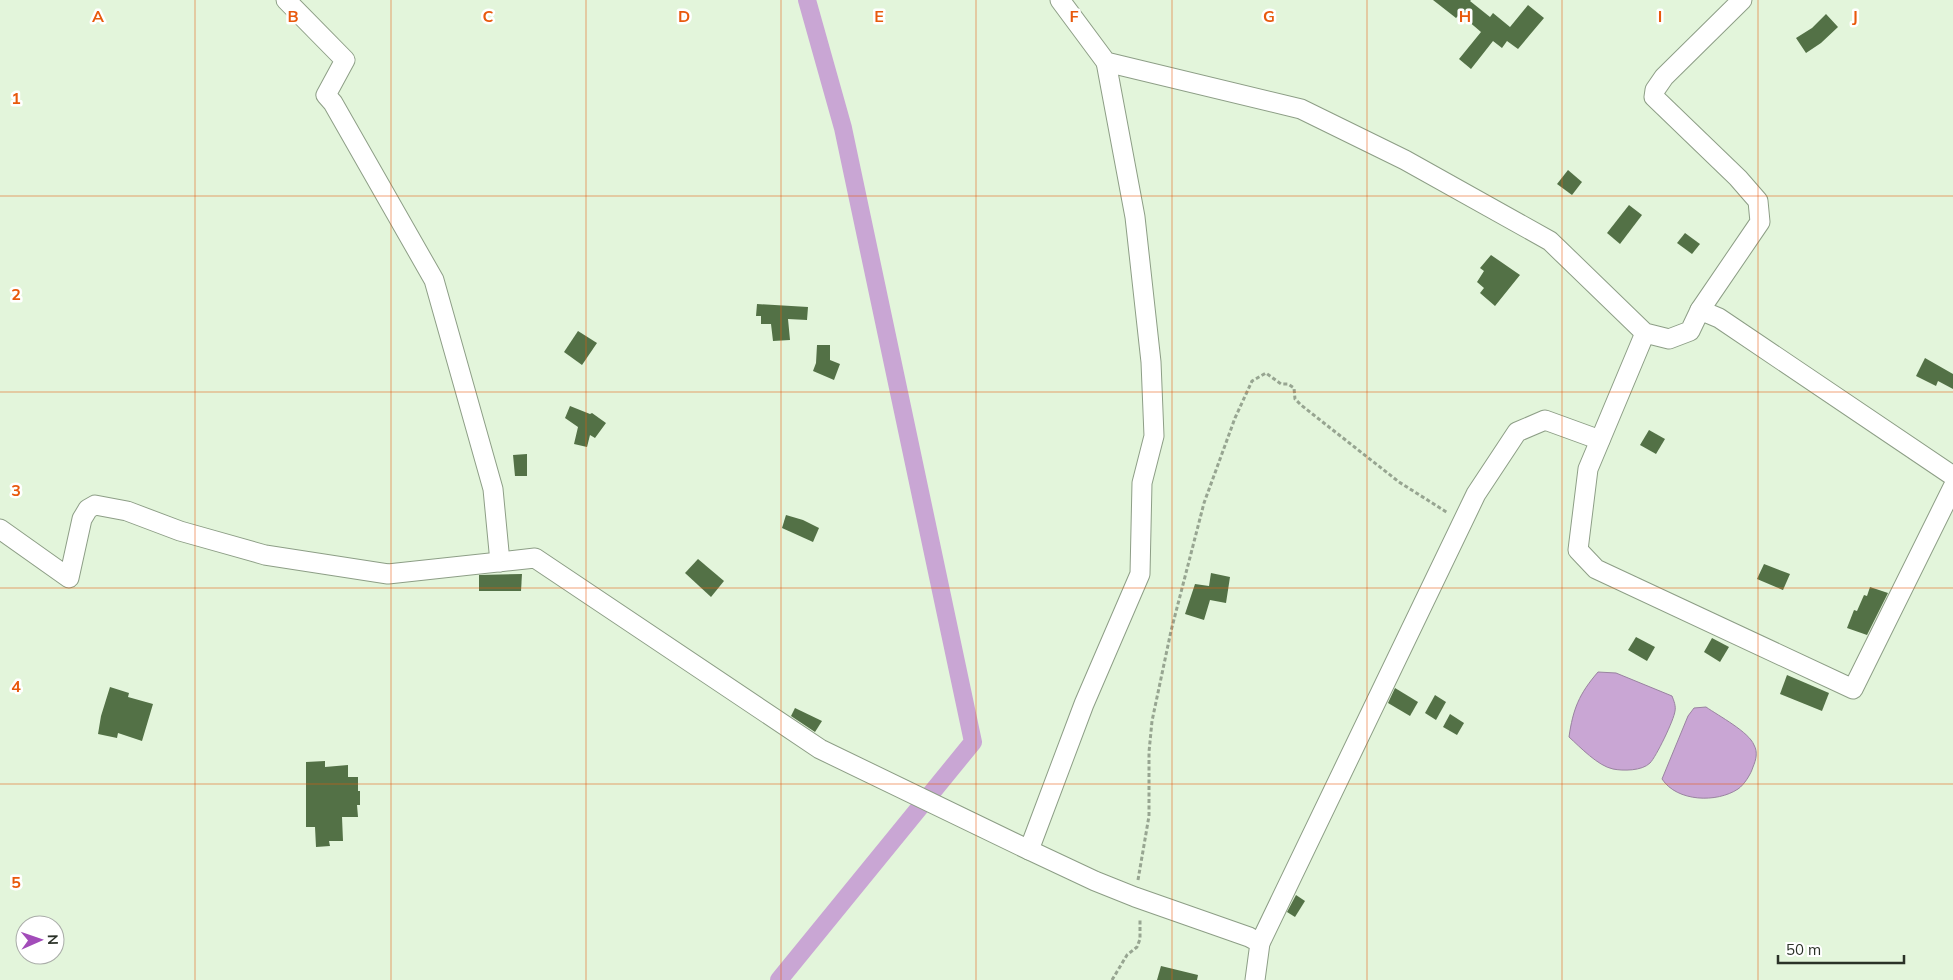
<svg xmlns="http://www.w3.org/2000/svg" width="1953" height="980" viewBox="0 0 1953 980" font-family="Mulish,sans-serif">
	<rect width="100%" height="100%" fill="#e3f5db"/>
	<g fill="#c9a6d4" stroke="#9983a0">
		<path d="M1598 672 1616 673 1672 696C1674 701 1676 706 1675 711 1674 720 1656 757 1650 763 1642 771 1623 771 1613 769 1598 766 1580 747 1569 737 1573 709 1579 694 1598 672Z"/>
		<path d="M1706 707C1719 716 1749 732 1754 745 1758 752 1756 760 1753 767 1751 774 1744 785 1738 789 1717 803 1677 802 1662 779L1688 716 1694 708Z"/>
	</g>
	<g fill="none" stroke-linecap="round" stroke-linejoin="round">
		<path stroke="#c9a6d4" stroke-width="18" d="M779 980 973 742 843 128 807 0"/>
	</g>
	<g fill="#537146">
		<path d="M1433 0H1471L1470 1 1490 17 1493 13 1510 27 1528 5 1544 18 1518 49 1507 41 1502 48 1493 41 1471 69 1459 59 1481 32 1460 14 1456 18Z"/>
		<path d="M1826 14 1838 27 1821 43 1806 53 1796 38 1812 28Z"/>
		<path d="M1568 170 1582 182 1572 195 1557 184Z"/>
		<path d="M1629 205 1642 215 1620 244 1607 233Z"/>
		<path d="M1685 233 1700 244 1692 254 1677 243Z"/>
		<path d="M1491 255 1520 275 1495 306 1480 293 1484 288 1477 282 1484 271 1480 268Z"/>
		<path d="M757 304 808 307 807 320 788 319 790 340 773 341 771 324H761V316H756Z"/>
		<path d="M578 331 597 343 582 365 564 352Z"/>
		<path d="M817 345H830V360L840 364 834 380 813 371 816 363Z"/>
		<path d="M1925 358 1953 374V389L1938 381 1936 386 1916 376Z"/>
		<path d="M570 406 590 414 592 413 606 423 595 438 590 435 587 447 574 444 578 427 565 418Z"/>
		<path d="M1649 430 1665 439 1656 454 1640 445Z"/>
		<path d="M527 454V476H515L513 455Z"/>
		<path d="M786 515 803 520 819 528 813 542 782 528Z"/>
		<path d="M698 559 724 581 711 597 685 573Z"/>
		<path d="M1764 564 1790 574 1783 590 1757 579Z"/>
		<path d="M1211 573 1230 577 1226 603 1210 600 1204 620 1185 614 1195 584 1209 586Z"/>
		<path d="M522 574 521 591H479V575Z"/>
		<path d="M1870 587 1888 593 1867 635 1847 628 1854 610 1857 611 1864 595 1867 596Z"/>
		<path d="M1636 637 1655 647 1647 661 1628 650Z"/>
		<path d="M1712 638 1729 647 1720 662 1704 652Z"/>
		<path d="M1787 675 1829 693 1822 711 1780 694Z"/>
		<path d="M110 687 129 693 128 697 153 704 142 741 118 733 117 738 98 734 101 716Z"/>
		<path d="M1395 688 1418 702 1410 716 1388 703Z"/>
		<path d="M1435 695 1446 702 1436 720 1425 713Z"/>
		<path d="M795 708 822 721 815 732 791 716Z"/>
		<path d="M1450 714 1464 723 1457 735 1443 727Z"/>
		<path d="M325 761V767L348 765V777H358V791H360V805H357L358 817H342L343 841H329L330 846 316 847 315 827H306V762Z"/>
		<path d="M1296 895 1305 901 1295 917 1287 912Z"/>
		<path d="M1161 966 1198 975 1197 980H1157Z"/>
	</g>
	<g fill="none" stroke-linecap="round" stroke-linejoin="round">
		<g stroke="#8d9e86" stroke-width="21">
			<g id="street">
				<path d="M286 0 345 60 326 95 333 103 434 280 493 489 500 562"/>
				<path d="M1060 0 1106 62 1301 109 1405 160 1550 241 1645 333 1669 339 1690 331 1700 310 1719 318 1953 476"/>
				<path d="M1700 310 1760 222 1758 201 1738 178 1654 97 1655 90 1664 77 1742 0"/>
				<path d="M1645 333 1588 469 1578 550 1596 569 1853 689 1953 487"/>
				<path d="M0 529 69 578 82 519 88 509 95 505 127 511 180 531 265 555 388 574 535 558 820 749 1029 850 1084 704 1140 574 1142 483 1154 436 1151 362 1135 217 1106 62"/>
				<path d="M1029 850 1095 881 1135 897 1249 937 1260 943 1255 980"/>
				<path d="M1260 943 1476 494 1517 432 1545 420 1600 440"/>
			</g>
		</g>
		<g stroke="#97a591" stroke-width="3" stroke-dasharray="4 2.5" stroke-linecap="butt">
			<path d="M1138 880 1149 816V752L1152 721 1171 631 1204 503 1235 418 1252 381 1266 373 1281 384H1288L1294 388 1295 399 1301 405 1399 482 1448 513"/>
			<path d="M1112 980 1127 955 1137 947 1140 939V918"/>
		</g>
		<use href="#street" stroke="#fff" stroke-width="19"/>
	</g>
	<path fill="none" stroke="#e8590c" stroke-width="1" stroke-opacity="0.55" d="M195 0V980M391 0V980M586 0V980M781 0V980M976 0V980M1172 0V980M1367 0V980M1562 0V980M1758 0V980M0 196H1953M0 392H1953M0 588H1953M0 784H1953"/>
	<g font-size="16" text-anchor="middle" font-weight="bold" fill="#e8590c" stroke="#fff" stroke-width="5" stroke-linejoin="round" paint-order="stroke">
		<text x="98" y="22">A</text>
		<text x="293" y="22">B</text>
		<text x="488" y="22">C</text>
		<text x="684" y="22">D</text>
		<text x="879" y="22">E</text>
		<text x="1074" y="22">F</text>
		<text x="1269" y="22">G</text>
		<text x="1465" y="22">H</text>
		<text x="1660" y="22">I</text>
		<text x="1855" y="22">J</text>
		<text x="16" y="104">1</text>
		<text x="16" y="300">2</text>
		<text x="16" y="496">3</text>
		<text x="16" y="692">4</text>
		<text x="16" y="888">5</text>
	</g>
	<g transform="translate(40 940) rotate(88)"><circle r="24" fill="#ffffff" stroke="#aaada9"/>
	<path d="M0-4L9 19L0 12L-9 19Z" fill="#a24cb9"/>
	<text y="-8" font-size="14" font-weight="bold" text-anchor="middle" fill="#2a3127">N</text>
	</g>
	<path d="M1778 955v8h126v-8" fill="none" stroke="#2a3127" stroke-width="2.5"/>
	<text x="1786" y="955" font-size="15" fill="#2a3127" stroke="#ffffff" stroke-width="4" paint-order="stroke">50 m</text>
</svg>
